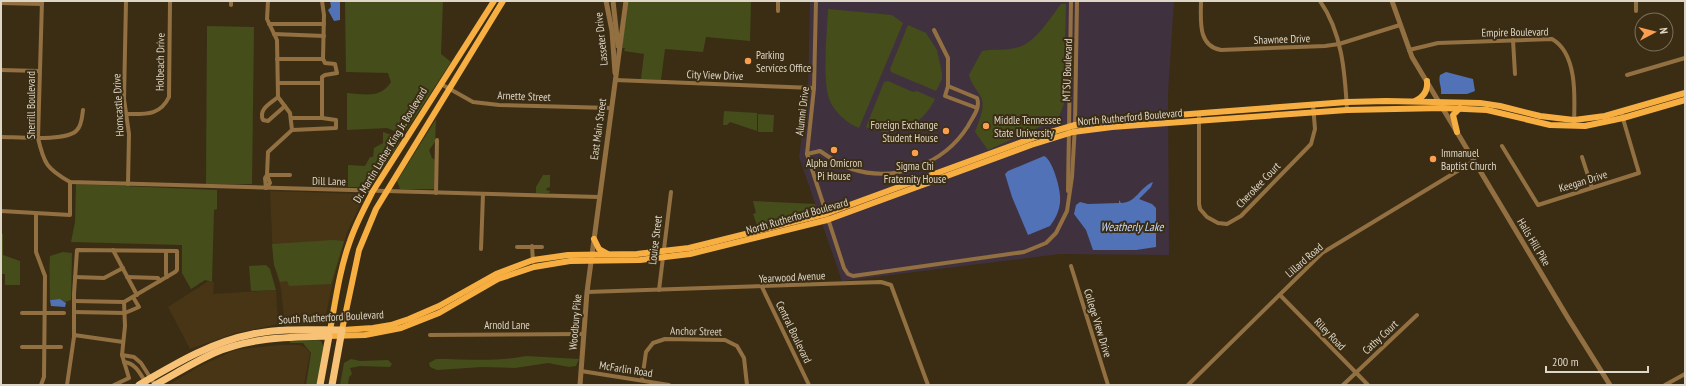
<svg xmlns="http://www.w3.org/2000/svg" width="1686" height="386" viewBox="0 0 1686 386" font-family="'PT Sans Narrow',sans-serif">
	<rect width="100%" height="100%" fill="#3a2d14"/>
	<g fill="#473515">
		<path d="M270 191 361 194 363 199 347 232 332 286 325 320 321 324 285 326 281 289 273 259Z"/>
		<path d="M207 282H214L213 294 276 290 278 324 236 333 190 349 168 307Z"/>
		<path d="M278 345H300L306 348 310 353 304 385H168L198 367 235 350Z"/>
	</g>
	<path fill="#40313e" d="M810 1H1174L1168 94 1169 255 1060 254 842 281 799 157 808 94Z"/>
	<g fill="#454d1b">
		<path d="M345 1H443L441 54 451 62 406 131 401 134 387 128 347 130V93C365 94 380 99 391 82L388 73 346 72Z"/>
		<path d="M628 1H751L750 41 706 37 703 52 665 49 661 80 641 79 644 54 624 51 625 48H622Z"/>
		<path d="M1061 4H1066L1064 104 1058 119 988 150 975 132C978 122 986 108 981 97 977 89 971 84 969 75L982 51C993 49 1009 51 1019 47 1037 41 1050 18 1061 4Z"/>
		<path d="M828 9 892 15 903 23 859 128C846 123 831 109 828 95 823 72 827 33 828 9Z"/>
		<path d="M908 25 926 33 937 50 942 73V79L936 91 891 72 890 69Z"/>
		<path d="M207 26 254 27 252 184H206Z"/>
		<path d="M888 81 913 92 917 91 935 99C922 126 894 140 866 127L884 82Z"/>
		<path d="M724 111 757 113V131L730 122 727 125H723Z"/>
		<path d="M758 114 774 115 773 132H758Z"/>
		<path d="M436 119 435 142 429 150 432 158 435 160 434 189H400L397 181Z"/>
		<path d="M383 132 397 137 400 142 374 182 365 187H348V165L365 166 370 157H373L374 148 383 143Z"/>
		<path d="M543 175H550V187L547 188 546 190 550 191 549 193H536V187Z"/>
		<path d="M76 184 217 190V209L214 210 212 282 205 280 191 289 182 273V245L71 242 75 222Z"/>
		<path d="M753 201 815 204 817 209 813 214 758 228 753 214 756 213Z"/>
		<path d="M1 234H3V255L20 261V285H5V274H1Z"/>
		<path d="M333 240 344 241 331 284 289 286 287 281 280 282 274 265 272 244Z"/>
		<path d="M63 252 72 253 71 300 65 302 60 299 50 300C50 285 49 270 50 256Z"/>
		<path d="M266 265 270 269 276 290 251 291 249 266Z"/>
		<path d="M318 340 321 341 324 347 317 385H306L311 353 303 343H290V341Z"/>
		<path d="M526 356 579 359 576 366 569 367 548 363 515 368 482 367 437 370 430 367 429 363 436 359C466 359 497 362 526 356Z"/>
		<path d="M351 359 360 361 388 360 392 364 390 367 360 366 350 368 352 374 349 377 348 385H340L344 363Z"/>
	</g>
	<g fill="#5172b6">
		<path d="M330 1H340V20L334 21 328 10 331 7Z"/>
		<path d="M1446 72 1473 79 1475 91 1467 94H1441C1442 87 1438 82 1440 75Z"/>
		<path d="M1044 156C1052 159 1060 187 1060 196 1061 207 1057 217 1050 226L1028 235 1012 197 1005 174 1008 171Z"/>
		<path d="M1153 182 1151 187 1139 199 1152 204 1156 208V247L1136 250H1093L1086 230 1074 214 1076 205 1080 202 1088 204 1119 203V200L1121 203C1136 203 1140 187 1153 182Z"/>
		<path d="M60 299 66 303 65 307 51 306 50 300Z"/>
	</g>
	<g fill="none" stroke-linecap="round" stroke-linejoin="round">
		<g stroke="#937041" stroke-width="4">
			<path d="M42 1 38 138C44 164 47 169 70 182L599 197"/>
			<path d="M126 1 124 99 129 134 128 184"/>
			<path d="M268 1 267 19 277 40 278 97 290 113 292 130"/>
			<path d="M816 1 814 88 807 154 844 268 848 274 853 276 1024 252 1046 243 1056 233 1067 211 1072 177 1075 125 1077 1"/>
			<path d="M1201 1C1201 19 1197 46 1221 50L1325 46 1339 44 1400 25"/>
			<path d="M1320 1C1342 32 1345 73 1347 110"/>
			<path d="M1 3 42 4"/>
			<path d="M231 5V1"/>
			<path d="M778 11V1"/>
			<path d="M1636 11V1"/>
			<path d="M269 24H324"/>
			<path d="M934 30 948 58V86"/>
			<path d="M274 34 324 36"/>
			<path d="M1513 40 1515 74"/>
			<path d="M1409 50 1438 43 1552 39C1577 53 1575 96 1574 122"/>
			<path d="M277 59H323"/>
			<path d="M1 70 39 71"/>
			<path d="M1627 75 1685 58"/>
			<path d="M615 80 814 88"/>
			<path d="M278 83H322"/>
			<path d="M441 84 473 102 499 105 611 108"/>
			<path d="M278 97C271 103 258 109 263 120L268 121 285 106"/>
			<path d="M1199 113V204L1200 209 1207 217 1218 223 1227 224 1241 216 1311 144 1315 129 1313 105"/>
			<path d="M126 114C145 114 160 116 169 97L170 1"/>
			<path d="M292 118H322"/>
			<path d="M1 137C16 137 68 142 77 130 82 125 82 116 83 110"/>
			<path d="M1502 146 1538 205 1639 173 1621 112"/>
			<path d="M807 154 820 151C830 158 841 165 852 169 895 183 944 164 968 126 972 118 981 108 977 98L948 86 945 96 977 108"/>
			<path d="M1582 157 1592 188"/>
			<path d="M267 175H290"/>
			<path d="M266 188 270 183 267 175 268 152 292 130 336 128V120L322 118V77L325 75 337 73 335 64 325 63 323 59 324 15 322 1"/>
			<path d="M266 188 265 178 267 175"/>
			<path d="M1068 191 1071 1"/>
			<path d="M436 193 437 140"/>
			<path d="M1 211 70 215V182"/>
			<path d="M36 214V252L45 276 44 377 41 385"/>
			<path d="M532 246 533 262"/>
			<path d="M517 247H542"/>
			<path d="M481 249 483 194"/>
			<path d="M113 250 137 295"/>
			<path d="M166 251V274L167 277"/>
			<path d="M1071 266 1108 385"/>
			<path d="M75 277 104 278 123 268"/>
			<path d="M127 277 158 278 160 281"/>
			<path d="M762 287 809 385"/>
			<path d="M659 290 671 192"/>
			<path d="M587 292 881 282 891 285 928 385"/>
			<path d="M1280 295 1368 385"/>
			<path d="M74 301 124 302"/>
			<path d="M74 312 125 313 139 307 133 297"/>
			<path d="M22 313H64"/>
			<path d="M74 335 123 342"/>
			<path d="M430 335 583 334"/>
			<path d="M22 347H61"/>
			<path d="M122 355 134 357 141 363 155 385"/>
			<path d="M124 362C136 363 141 375 147 385"/>
			<path d="M581 371 669 385"/>
			<path d="M642 380 646 352 653 343 665 339 725 340 737 346 744 358 747 385"/>
			<path d="M67 385 74 337V294L77 250 177 251V270L175 272 124 302 125 326 122 355 129 378 114 385"/>
			<path d="M1188 385 1322 253 1474 161"/>
			<path d="M1343 385 1417 315"/>
			<path d="M1665 385 1685 374"/>
		</g>
		<g stroke="#937041" stroke-width="5">
			<path d="M606 1 612 31 615 73"/>
			<path d="M613 1 618 46"/>
			<path d="M1392 1 1412 57 1568 318 1610 385"/>
			<path d="M580 385 587 292 626 1"/>
		</g>
		<g stroke="#f8af42" stroke-width="6">
			<path d="M494 1 373 191C365 207 356 223 350 241 339 271 335 305 329 336L365 335 401 328 439 313 498 279 534 267 570 261 640 260 690 254 827 220 1031 145 1073 132 1112 127 1347 110 1443 108 1487 110 1550 125 1585 126 1623 118 1685 100"/>
			<path d="M503 1 376 209 359 250 342 330 373 328 391 325 409 319 439 306 496 274 533 260 568 255 637 254 689 248 825 214 1041 135 1075 125 1111 120 1347 102 1386 101 1480 103 1500 106 1540 116 1574 120 1605 116 1685 93"/>
			<path d="M1415 101C1424 97 1428 91 1427 81"/>
			<path d="M1457 132 1453 115 1460 108"/>
			<path d="M594 239 599 249 608 254"/>
		</g>
		<g stroke="#f8c276" stroke-width="7">
			<path d="M139 385C175 364 211 342 253 334 282 328 312 330 342 330L332 385"/>
			<path d="M155 385C175 374 194 362 214 353 251 337 290 337 329 336L320 385"/>
		</g>
	</g>
	<g fill="#fb9e50" stroke="#3a2d14" stroke-width="1.5">
		<circle cx="748" cy="61" r="4"/>
		<circle cx="986" cy="126" r="4"/>
		<circle cx="946" cy="131" r="4"/>
		<circle cx="834" cy="150" r="4"/>
		<circle cx="915" cy="153" r="4"/>
		<circle cx="1433" cy="159" r="4"/>
	</g>
	<g text-anchor="middle" dominant-baseline="central" stroke-width="4" stroke-linejoin="round" paint-order="stroke">
		<g font-size="11" fill="#ded6c7" stroke="#3a2d14">
			<text transform="translate(1515 32) rotate(-1)">Empire Boulevard</text>
			<text transform="translate(601 39) rotate(-96)">Lasseter Drive</text>
			<text transform="translate(1282 39) rotate(-2)">Shawnee Drive</text>
			<text transform="translate(160 62) rotate(-89)">Holbeach Drive</text>
			<text transform="translate(1067 70) rotate(-88)">MTSU Boulevard</text>
			<text transform="translate(715 75) rotate(2)">City View Drive</text>
			<text transform="translate(524 96) rotate(2)">Arnette Street</text>
			<text transform="translate(31 105) rotate(-90)">Sherrill Boulevard</text>
			<text transform="translate(118 105) rotate(-93)">Horncastle Drive</text>
			<text transform="translate(802 111) rotate(-83)">Alumni Drive</text>
			<text transform="translate(1130 117) rotate(-5)">North Rutherford Boulevard</text>
			<text transform="translate(598 129) rotate(-82)">East Main Street</text>
			<text transform="translate(390 145) rotate(-59)">Dr. Martin Luther King Jr. Boulevard</text>
			<text transform="translate(329 181) rotate(1)">Dill Lane</text>
			<text transform="translate(1583 181) rotate(-17)">Keegan Drive</text>
			<text transform="translate(1258 185) rotate(-46)">Cherokee Court</text>
			<text transform="translate(797 216) rotate(-16)">North Rutherford Boulevard</text>
			<text transform="translate(655 240) rotate(-83)">Louise Street</text>
			<text transform="translate(1534 242) rotate(59)">Halls Hill Pike</text>
			<text transform="translate(1304 260) rotate(-41)">Lillard Road</text>
			<text transform="translate(792 277) rotate(-3)">Yearwood Avenue</text>
			<text transform="translate(331 317) rotate(-3)">South Rutherford Boulevard</text>
			<text transform="translate(575 322) rotate(-85)">Woodbury Pike</text>
			<text transform="translate(1098 323) rotate(73)">College View Drive</text>
			<text x="507" y="325">Arnold Lane</text>
			<text transform="translate(696 331) rotate(1)">Anchor Street</text>
			<text transform="translate(794 332) rotate(64)">Central Boulevard</text>
			<text transform="translate(1330 334) rotate(46)">Riley Road</text>
			<text transform="translate(1380 337) rotate(-43)">Cathy Court</text>
			<text transform="translate(626 369) rotate(9)">McFarlin Road</text>
		</g>
		<g font-size="11" fill="#ded6c7" stroke="#3a2d14" text-anchor="start">
			<text x="756" y="55">Parking<tspan x="756" dy="13">Services Office</tspan></text>
			<text x="994" y="120">Middle Tennessee<tspan x="994" dy="13">State University</tspan></text>
			<text x="938" y="125" text-anchor="end">Foreign Exchange<tspan x="938" dy="13">Student House</tspan></text>
			<text x="1441" y="153">Immanuel<tspan x="1441" dy="13">Baptist Church</tspan></text>
			<text x="834" y="163" text-anchor="middle">Alpha Omicron<tspan x="834" dy="13">Pi House</tspan></text>
			<text x="915" y="166" text-anchor="middle">Sigma Chi<tspan x="915" dy="13">Fraternity House</tspan></text>
		</g>
		<g font-size="12" font-style="italic" fill="#c2d6fc" stroke="#3a2d14">
			<text x="1132" y="226">Weatherly Lake</text>
		</g>
	</g>
	<rect width="1686" height="386" fill="none" stroke="#ded6c7" stroke-width="4"/>
	<g transform="translate(1654 32) rotate(83)"><circle r="19" fill="#3a2d14" stroke="#7c715c"/>
	<path d="M0-3L7 15L0 10L-7 15Z" fill="#fb9e50"/>
	<text y="-6" font-size="11" font-weight="bold" text-anchor="middle" fill="#ded6c7">N</text>
	</g>
	<path d="M1546 366v6h102v-6" fill="none" stroke="#ded6c7" stroke-width="2"/>
	<text x="1552" y="366" font-size="12" fill="#ded6c7" stroke="#3a2d14" stroke-width="3" paint-order="stroke">200 m</text>
</svg>
